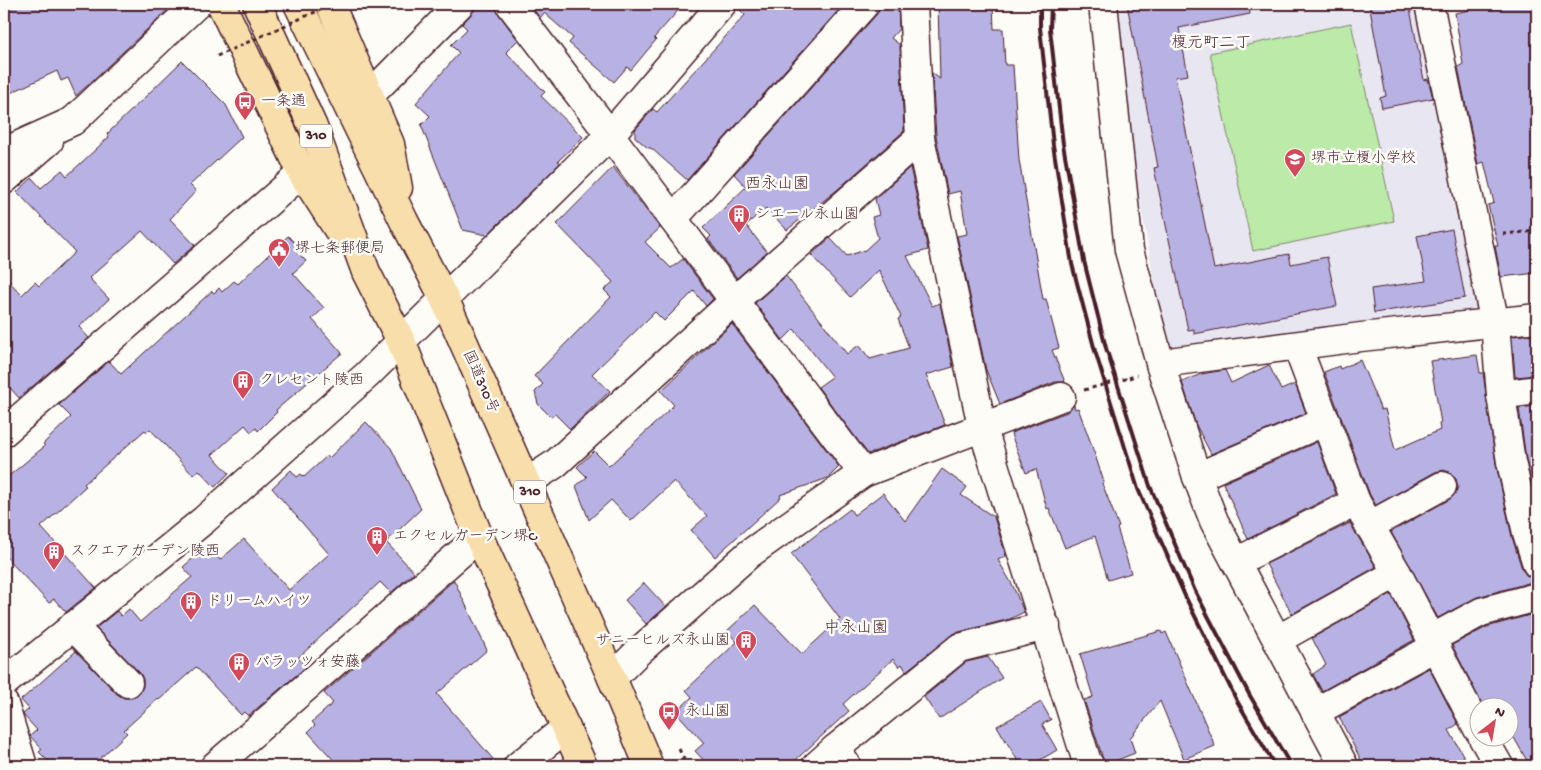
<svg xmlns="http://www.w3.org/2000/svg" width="1541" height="770" viewBox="0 0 1541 770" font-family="'Gochi Hand','Klee One',sans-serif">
	<rect width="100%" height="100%" fill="#fdfcf7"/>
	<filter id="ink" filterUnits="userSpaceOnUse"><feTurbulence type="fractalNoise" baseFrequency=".02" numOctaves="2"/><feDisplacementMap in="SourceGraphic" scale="10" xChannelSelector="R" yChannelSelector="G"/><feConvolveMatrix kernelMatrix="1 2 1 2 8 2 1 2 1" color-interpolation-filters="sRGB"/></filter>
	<g filter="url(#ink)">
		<path fill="#e8e6f1" d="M1113 4H1418L1479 303 1474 311 1350 325 1171 350 1163 334 1115 53Z"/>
		<path fill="#bbeaa9" stroke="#82846a" d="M1351 23 1394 221 1253 251 1210 53Z"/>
		<g fill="#b8b2e4" stroke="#4a1f2b">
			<path d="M4 4H174L76 96 68 78 61 81 57 71 4 96Z"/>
			<path d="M480 4H495L498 13 518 40 506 52 545 92 541 96 583 137 558 161 560 163 487 235 463 230 421 125 430 116 416 103 459 53 451 45 467 29 462 24Z"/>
			<path d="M529 4H684L654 38 656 40 631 70 627 67 614 82 569 43 573 38 544 13 540 18Z"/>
			<path d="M737 4H844L687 180 651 148H648L635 137V130L653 109 657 112 745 15 737 7Z"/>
			<path d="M880 4H898L899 29 891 38 900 45 904 131 837 190 787 230 766 208 746 225 767 252 737 278 708 239 711 236 703 228 746 187 734 174 877 14Z"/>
			<path d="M938 4H993L994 29H1003L1005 65H1013L1019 160 1043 299H1046L1059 348 1052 350 1065 382H1055L1000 404 986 370 957 236 967 234 960 191 948 194 936 136 932 73 940 79Z"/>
			<path d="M1127 4H1249L1250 14 1179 28 1188 75 1175 77 1214 269 1289 254 1291 264 1327 257 1337 306 1194 334V329L1188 330 1154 168 1158 167Z"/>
			<path d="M1369 4H1409L1424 80 1428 79 1433 98 1382 108 1380 98 1386 96Z"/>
			<path d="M1499 4H1537V273L1501 277 1495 246H1498L1488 205 1494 203 1484 162 1478 164 1458 67 1463 64 1455 13Z"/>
			<path d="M182 61 226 105 242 137 190 185 196 191 170 219 195 245 173 264 142 231 89 278 109 299 79 327 89 338 19 398 4 381V276L22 295 35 282 39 286 75 252 17 192 32 178 41 188 62 170 67 176 109 137 107 134Z"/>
			<path d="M613 167 660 228 645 242 671 268 683 259 713 299 706 306 694 291 664 321 655 312 592 374 610 391 570 429 555 414 551 417 538 404 535 392 543 384 534 376 611 297 604 290 613 282 557 224Z"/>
			<path d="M910 167 928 250 907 256 932 306 940 303 953 367 926 375 945 425 868 454 818 387 832 377 794 329 783 340 755 303 786 276 847 354 859 345 870 359 909 348 898 319 901 317 879 270 850 297 811 255 830 238 847 256 865 250 878 238 872 217 879 215 875 199Z"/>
			<path d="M1452 229 1465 298 1374 313 1371 289 1426 281 1417 236Z"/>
			<path d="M288 236 303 252 300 255 306 261 293 273 324 308 312 319 342 353 276 410 277 412 258 431 256 428 251 432 245 425 212 455 229 473 215 487 199 470 193 475 150 429 147 432 145 430 84 484 86 486 41 527 96 588 66 612 54 599 49 603 4 555V480L45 446 43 444 71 417 59 405 109 361 121 374 212 291 214 293 219 288 222 292 234 281 238 284Z"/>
			<path d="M732 324 839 467 828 478 780 495 781 497 715 557 691 530 707 516 674 481 631 521 611 500 589 520 576 486 587 477 577 467 594 451 609 466 650 428 674 405 661 391Z"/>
			<path d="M1537 334V375L1515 377 1512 336Z"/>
			<path d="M1477 355 1480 373H1483L1496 464 1512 537 1522 569 1526 575 1530 577 1532 582 1477 597 1438 618 1391 532 1450 499 1455 494 1458 487 1456 479 1450 472 1443 470 1435 472 1376 505 1370 495 1324 372 1339 366 1340 369 1360 360 1381 410 1385 409 1395 450 1440 430 1439 424 1441 423 1430 361Z"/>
			<path d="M1269 365 1281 390 1295 384 1306 413 1211 454 1196 425 1182 382 1201 374 1225 370 1231 383Z"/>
			<path d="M1074 405 1075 409 1078 408 1092 446 1104 482 1102 483 1119 527 1117 528 1131 573 1108 580 1095 536 1065 548 1049 508 1047 509 1036 469 1026 473 1012 437 1011 433 1067 412Z"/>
			<path d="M1537 406V507L1526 459 1519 408Z"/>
			<path d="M366 422 391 448 421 509 386 542 414 572 391 593 380 582 298 658 306 667 248 716 244 712 241 715 196 667 159 700 158 699 124 730 127 733 92 766H53L39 752 42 749 30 736 37 730 24 716 23 714 29 709 21 700 76 651 117 694 124 698H132L138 695 143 687V679L140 673 96 628 117 611 121 616 129 609 140 622 192 577 183 567 208 545 220 560 244 539 289 590 329 554 272 488 291 470 297 477 301 474 304 477 327 456 329 458Z"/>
			<path d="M1317 442 1336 494 1248 539 1223 483Z"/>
			<path d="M942 469 967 487 961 495 994 517 1006 556 998 560 1012 584 1024 612 1010 619 955 633 906 671 902 664 899 667 893 659 843 704 849 711 789 766H709L695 751 704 743 676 712 692 697 686 690 737 642 727 631 755 605 802 654 840 619 791 554 850 509 854 515 883 493 905 521Z"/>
			<path d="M1350 523 1376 567 1292 614 1266 564Z"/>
			<path d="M454 580 487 650 437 694 499 766H339L308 732 315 725 312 722 333 703 324 693Z"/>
			<path d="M644 583 666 607 646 624 625 600Z"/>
			<path d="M1391 594 1414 640 1322 691 1313 674 1326 665 1312 638Z"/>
			<path d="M1537 613V766H1530L1508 727V708H1484L1452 645 1487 627Z"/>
			<path d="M1161 631 1162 634 1166 632 1215 746 1184 759 1160 701 1130 738 1135 753 1105 765 1084 700 1093 697 1080 654Z"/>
			<path d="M988 657 1002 678 939 719 924 697 966 662Z"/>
			<path d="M1429 668 1458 724 1449 730 1469 766H1364L1339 717Z"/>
			<path d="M1041 702 1051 720 1042 724 1057 750 1030 766H1021L997 726Z"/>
		</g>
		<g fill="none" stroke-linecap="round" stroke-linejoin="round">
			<g stroke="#4a1f2b" stroke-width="31">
				<g id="minor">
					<path d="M510 4 610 135 722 4"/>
					<path d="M913 4 920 138 982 426 1087 762 1090 766"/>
					<path d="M1103 4 1129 250 1161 367 1197 477 1214 521 1344 766"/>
					<path d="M1429 4 1495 324 1501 395 1511 462 1527 533 1537 564"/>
					<path d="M370 95 460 4"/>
					<path d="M4 152 73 121 197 4"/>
					<path d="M4 180 49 141"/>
					<path d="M673 219 865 4"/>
					<path d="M1297 346 1356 502 1397 573 1478 729"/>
					<path d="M1161 367 1176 361 1361 337 1537 318"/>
					<path d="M1501 395 1537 390"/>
					<path d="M4 432 302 173"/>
					<path d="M1197 477 1326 421"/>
					<path d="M526 483 555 464 734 301 920 138"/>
					<path d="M1369 526 1442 486"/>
					<path d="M1236 562 1356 502"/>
					<path d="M73 626 128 683"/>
					<path d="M1431 639 1481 612 1537 597"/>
					<path d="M1277 640 1397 573"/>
					<path d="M612 678 639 651 749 554 863 473 1061 397"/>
					<path d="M4 683 204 520 367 375 610 135 863 473"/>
					<path d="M4 704 23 766"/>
					<path d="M1315 712 1435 647"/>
					<path d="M1483 738 1499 766"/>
					<path d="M215 766 479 537"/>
					<path d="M518 766 566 728"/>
					<path d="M816 766 835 749"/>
					<path d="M847 766 835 749 959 648 1046 626"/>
				</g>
			</g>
			<g stroke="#4a1f2b" stroke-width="31">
				<g id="highway">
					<path d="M221 4 302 173 339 231"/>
					<path d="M257 4 313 127 366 272 401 341 479 537 583 766"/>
					<path d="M298 4 404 221 444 298 612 678 649 766"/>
					<path d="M330 4 390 144 398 188"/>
				</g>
			</g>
			<g stroke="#4a1f2b" stroke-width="3" stroke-dasharray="4 4" stroke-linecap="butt">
				<path d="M1503 234 1537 231"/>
				<path d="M1129 378 1137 375"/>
				<path d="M679 749 687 766"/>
			</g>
			<use href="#minor" stroke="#fdfcf7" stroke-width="28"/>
			<use href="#highway" stroke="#f8deab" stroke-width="28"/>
			<g stroke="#4a1f2b" stroke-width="4">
				<path d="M1040 4V28L1053 145 1072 264 1095 351 1138 489 1185 596 1237 701 1275 766"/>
				<path d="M1051 4 1050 29 1063 144 1084 261 1106 348 1150 486 1195 591 1249 694 1291 766"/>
			</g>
			<g stroke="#4a1f2b" stroke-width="3" stroke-dasharray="4 4" stroke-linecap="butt">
				<path d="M217 56 333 4"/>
				<path d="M1084 390 1129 378"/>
			</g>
		</g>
	</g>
	<defs>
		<g id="bus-pin" transform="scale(1.125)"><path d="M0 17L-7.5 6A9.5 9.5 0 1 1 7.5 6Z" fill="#d1495b" stroke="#fdfcf7"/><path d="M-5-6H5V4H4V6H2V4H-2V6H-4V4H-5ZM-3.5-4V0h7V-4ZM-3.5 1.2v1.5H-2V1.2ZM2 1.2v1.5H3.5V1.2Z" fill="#fff"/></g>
		<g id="school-pin" transform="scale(1.125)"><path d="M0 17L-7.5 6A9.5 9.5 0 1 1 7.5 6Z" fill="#d1495b" stroke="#fdfcf7"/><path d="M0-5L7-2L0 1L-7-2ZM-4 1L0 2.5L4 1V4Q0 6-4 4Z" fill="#fff"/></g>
		<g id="building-pin" transform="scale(1.125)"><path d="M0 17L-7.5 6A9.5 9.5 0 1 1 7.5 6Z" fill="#d1495b" stroke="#fdfcf7"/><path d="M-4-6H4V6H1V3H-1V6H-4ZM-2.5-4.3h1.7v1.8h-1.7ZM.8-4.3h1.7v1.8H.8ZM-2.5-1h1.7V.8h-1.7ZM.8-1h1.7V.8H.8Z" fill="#fff"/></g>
		<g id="civic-pin" transform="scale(1.125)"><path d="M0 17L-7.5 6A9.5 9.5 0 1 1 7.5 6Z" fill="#d1495b" stroke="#fdfcf7"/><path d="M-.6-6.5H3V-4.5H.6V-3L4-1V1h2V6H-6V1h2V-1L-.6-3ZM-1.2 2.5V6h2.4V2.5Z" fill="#fff"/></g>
	</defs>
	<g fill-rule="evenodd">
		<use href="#bus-pin" x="245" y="102"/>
		<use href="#school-pin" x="1295" y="159"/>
		<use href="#building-pin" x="739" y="215"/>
		<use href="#civic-pin" x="279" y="249"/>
		<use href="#building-pin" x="243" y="381"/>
		<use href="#building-pin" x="377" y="537"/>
		<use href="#building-pin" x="54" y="552"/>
		<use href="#building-pin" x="191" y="602"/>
		<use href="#building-pin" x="746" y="641"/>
		<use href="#building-pin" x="239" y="663"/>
		<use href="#bus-pin" x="669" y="712"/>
	</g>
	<g text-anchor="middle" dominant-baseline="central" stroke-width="5" stroke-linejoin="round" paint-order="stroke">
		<g fill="#fdfcf7" stroke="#806168" stroke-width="1">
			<rect x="300" y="124.5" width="32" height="23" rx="4"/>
			<rect x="514" y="480.5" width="32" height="23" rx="4"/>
		</g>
		<g font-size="14" font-weight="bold" fill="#4a1f2b">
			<text x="316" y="136">310</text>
			<text x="530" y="492">310</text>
		</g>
		<g font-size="15" fill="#4a1f2b" stroke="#fdfcf7" text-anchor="start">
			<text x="261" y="102">一条通</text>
			<text x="1311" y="159">堺市立榎小学校</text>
			<text x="755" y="215">シエール永山園</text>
			<text x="295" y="249">堺七条郵便局</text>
			<text x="259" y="381">クレセント陵西</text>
			<text x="393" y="537">エクセルガーデン堺C</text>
			<text x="70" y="552">スクエアガーデン陵西</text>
			<text x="207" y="602">ドリームハイツ</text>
			<text x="730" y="641" text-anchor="end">サニーヒルズ永山園</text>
			<text x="255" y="663">パラッツォ安藤</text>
			<text x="685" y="712">永山園</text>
		</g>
		<g font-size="15" fill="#4a1f2b" stroke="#fdfcf7">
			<text transform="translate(480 382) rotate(66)">国道310号</text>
		</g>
		<g font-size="16" fill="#4a1f2b" stroke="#fdfcf7">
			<text x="1211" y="44">榎元町二丁</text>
			<text x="777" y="185">西永山園</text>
			<text x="856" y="629">中永山園</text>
		</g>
	</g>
	<rect width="1541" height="770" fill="none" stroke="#fdfcf7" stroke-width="20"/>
	<rect x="10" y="10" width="1521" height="750" fill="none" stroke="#4a1f2b" stroke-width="2" filter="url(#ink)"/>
	<g transform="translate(1494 722) rotate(31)"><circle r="24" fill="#fdfcf7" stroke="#b5a4a5"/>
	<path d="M0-4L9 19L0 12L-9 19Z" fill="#d1495b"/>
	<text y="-8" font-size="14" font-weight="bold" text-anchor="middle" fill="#4a1f2b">N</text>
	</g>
</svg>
